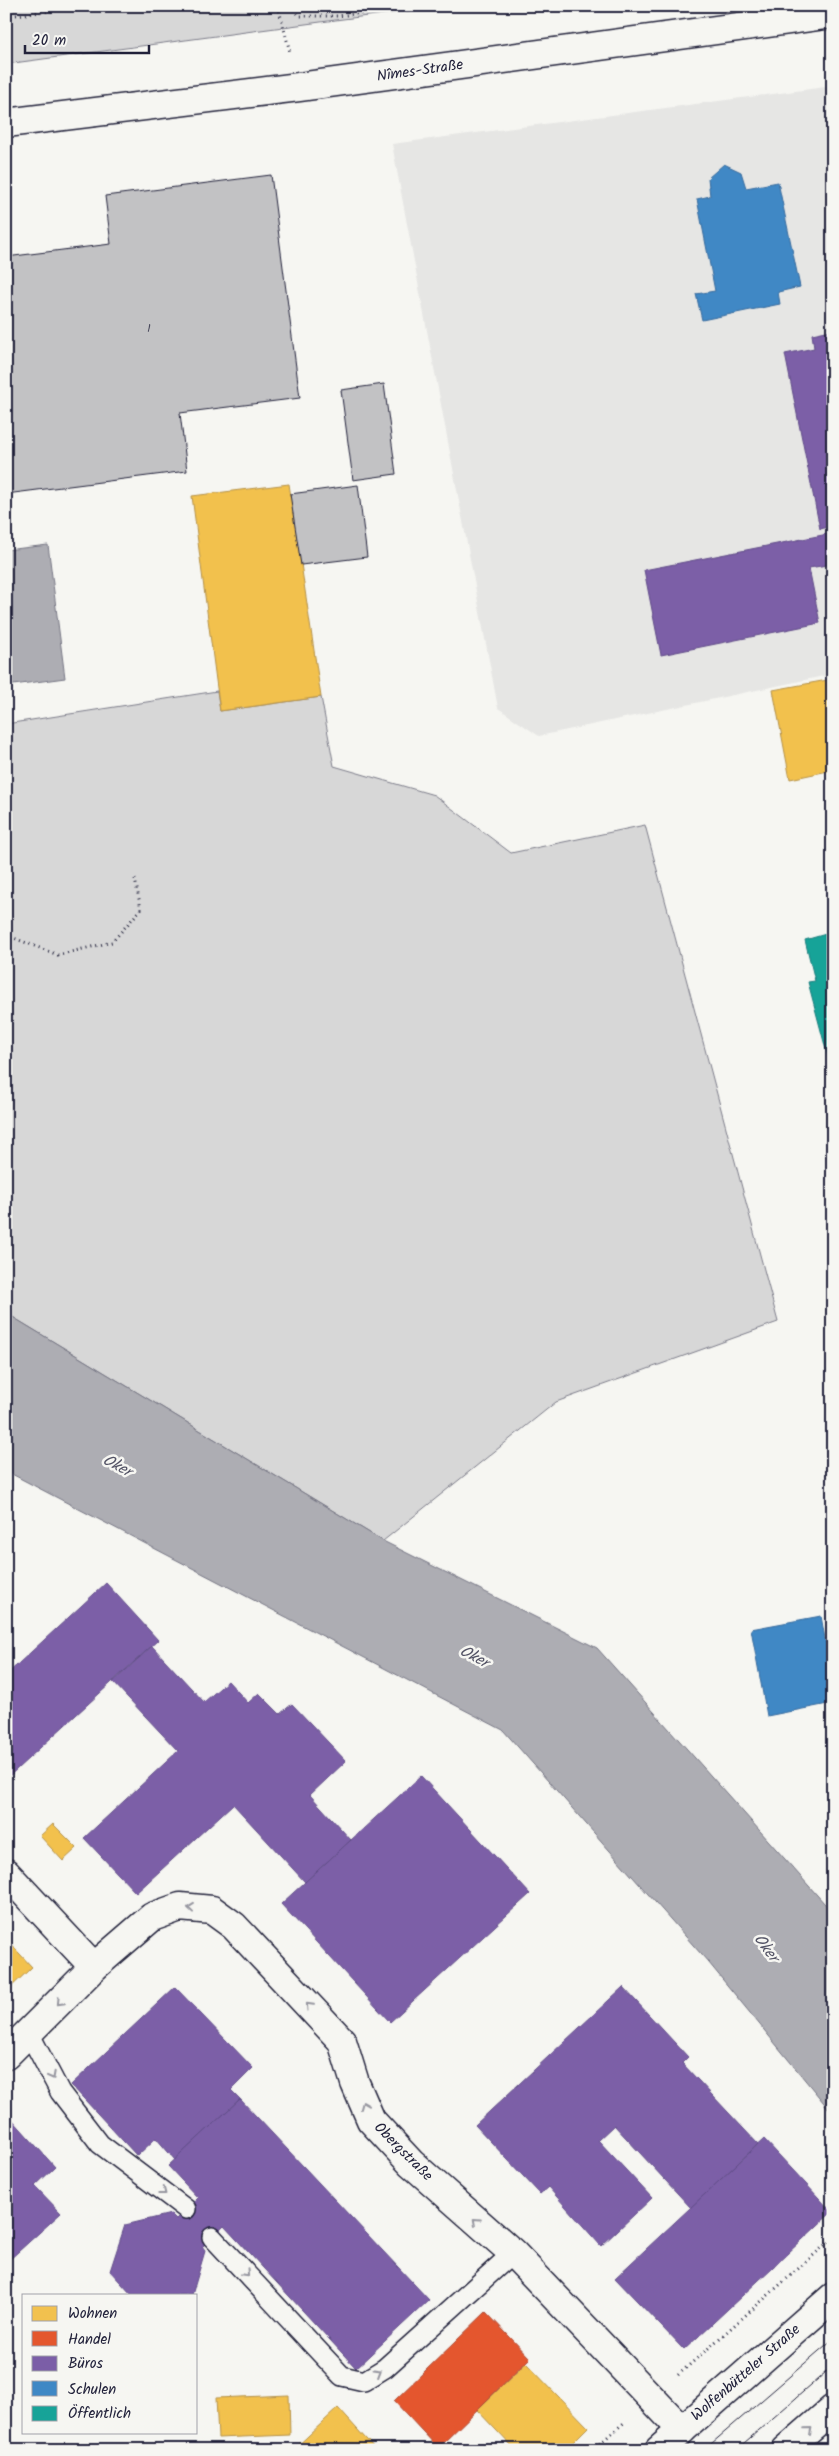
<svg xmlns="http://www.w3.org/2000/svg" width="839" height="2456" viewBox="0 0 839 2456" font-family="Kalam,sans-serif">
	<rect width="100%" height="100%" fill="#f6f6f2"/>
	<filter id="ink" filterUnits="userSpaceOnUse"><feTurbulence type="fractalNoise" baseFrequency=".02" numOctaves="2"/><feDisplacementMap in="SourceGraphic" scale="10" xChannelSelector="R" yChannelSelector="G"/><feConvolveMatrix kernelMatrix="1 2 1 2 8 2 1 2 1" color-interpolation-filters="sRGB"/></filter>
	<g filter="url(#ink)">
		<path fill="#e6e6e4" d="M833 86V674L539 736 498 708 392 144Z"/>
		<g fill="#d7d7d7" stroke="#7c7c89">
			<path d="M6 6H451L343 19 6 64Z"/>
			<path d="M217 691 220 711 321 697 334 766 434 795 511 853 645 825 778 1322 556 1402 383 1541 6 1313V724Z"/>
		</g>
		<g fill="#adadb3" stroke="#757583">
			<path d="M48 545 65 678 6 686V550Z"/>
			<path d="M6 1313 383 1541 597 1648 833 1913V2114L709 1963 503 1730 6 1471Z"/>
		</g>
		<g fill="#f2c14e" stroke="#b49148">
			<path d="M289 484 321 697 220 711 192 496Z"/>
			<path d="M833 679V770L790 779 773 690Z"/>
			<path d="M53 1824 77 1848 63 1861 40 1836Z"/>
			<path d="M6 1939 32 1967 6 1992Z"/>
			<path d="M526 2363 588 2427 565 2450H515L477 2410Z"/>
			<path d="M289 2395 290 2435 218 2438 216 2398Z"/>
			<path d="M338 2408 376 2450H293Z"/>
		</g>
		<path fill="#e4572e" stroke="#aa4732" d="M486 2312 530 2358 438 2448 394 2401Z"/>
		<g fill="#7b5ea7" stroke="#604c87">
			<path d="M831 330H833V526L820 529 785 354 814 348 812 334Z"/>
			<path d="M833 533V564L809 568 820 623 661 655 644 570Z"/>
			<path d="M106 1583 158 1640 6 1779V1675Z"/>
			<path d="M152 1646 204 1702 228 1681 248 1703 259 1693 280 1714 292 1704 346 1761 310 1795 351 1840 305 1882 233 1804 136 1893 84 1838 178 1751 113 1682Z"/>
			<path d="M421 1776 530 1894 390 2022 281 1904Z"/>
			<path d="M175 1987 253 2068 231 2090 240 2099 175 2160 156 2138 137 2156 71 2085Z"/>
			<path d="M623 1987 688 2057 682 2063 758 2144 691 2208 614 2125 598 2140 652 2198 601 2246 548 2187 540 2194 475 2125Z"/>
			<path d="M240 2099 429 2300 356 2368 224 2226 202 2247 205 2251 192 2295H132L110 2271 125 2225 171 2214 176 2219 198 2198 168 2166Z"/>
			<path d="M11 2118 55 2167 35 2186 61 2213 8 2261 6 2259V2123Z"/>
			<path d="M764 2139 832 2212 684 2350 615 2278Z"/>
		</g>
		<g fill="#3f88c5" stroke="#36699c">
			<path d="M724 164 741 172 746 188 778 182 800 287 778 292 780 304 702 320 696 294 715 291 697 199 710 196 708 178Z"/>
			<path d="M821 1616 826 1644 833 1643V1703L767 1716 751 1629Z"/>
		</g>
		<path fill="#17a398" stroke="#1a7c7c" d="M833 932V1071L832 1072 808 982 815 981 805 940Z"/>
		<g fill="#c2c2c4" stroke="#22223b">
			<path d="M271 175 300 398 180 413 187 471 6 494V257L111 244 105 196Z"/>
			<path d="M384 384 396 474 353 480 341 390Z"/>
			<path d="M358 485 367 557 301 565 290 494Z"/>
		</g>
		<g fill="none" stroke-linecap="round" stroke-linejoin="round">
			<g stroke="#22223b" stroke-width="22">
				<g id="lane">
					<path d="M29 2033 60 2092 100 2144 186 2209"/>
					<path d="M212 2237 342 2376 364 2381 385 2368 513 2253"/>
				</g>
			</g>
			<g stroke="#22223b" stroke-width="31">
				<g id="street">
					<path d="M6 123 299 87 833 14"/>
					<path d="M6 1873 94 1967"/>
					<path d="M6 2055 94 1967 152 1917 180 1907 212 1910 234 1926 342 2041 355 2083 371 2120 411 2163 513 2253 682 2430"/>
				</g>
			</g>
			<g stroke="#22223b" stroke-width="31">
				<g id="secondary">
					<path d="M659 2450 833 2297"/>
					<path d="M786 2450 833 2409"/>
				</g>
			</g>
			<g stroke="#22223b" stroke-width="3" stroke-dasharray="1 4" stroke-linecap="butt">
				<path d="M278 6 290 52"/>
				<path d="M290 6 300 16H337L425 6"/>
				<path d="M6 16 97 6"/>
				<path d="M6 935 58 955 112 942 141 909 135 879"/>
				<path d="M678 2375 833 2238"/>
				<path d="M592 2450 625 2422"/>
			</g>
			<use href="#lane" stroke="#f6f6f2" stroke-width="19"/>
			<use href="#street" stroke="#f6f6f2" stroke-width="28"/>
			<use href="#secondary" stroke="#f6f6f2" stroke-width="28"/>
			<g stroke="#22223b" stroke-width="1">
				<path d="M704 2450 833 2339"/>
				<path d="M736 2450 833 2366"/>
			</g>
		</g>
		<defs><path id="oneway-chevron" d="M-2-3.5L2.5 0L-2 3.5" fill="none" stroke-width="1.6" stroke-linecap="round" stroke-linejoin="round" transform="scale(1.25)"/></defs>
		<g stroke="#9797a0">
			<use href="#oneway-chevron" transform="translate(191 1908) rotate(-174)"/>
			<use href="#oneway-chevron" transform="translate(60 2002) rotate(134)"/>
			<use href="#oneway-chevron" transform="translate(309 2006) rotate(-133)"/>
			<use href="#oneway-chevron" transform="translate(52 2076) rotate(62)"/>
			<use href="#oneway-chevron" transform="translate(364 2105) rotate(-112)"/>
			<use href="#oneway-chevron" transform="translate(163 2192) rotate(38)"/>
			<use href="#oneway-chevron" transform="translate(476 2221) rotate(-138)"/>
			<use href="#oneway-chevron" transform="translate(246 2273) rotate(47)"/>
			<use href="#oneway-chevron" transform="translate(378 2372) rotate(-31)"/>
			<use href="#oneway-chevron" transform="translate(809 2430) rotate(-41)"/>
		</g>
	</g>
	<g text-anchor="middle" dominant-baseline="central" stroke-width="5" stroke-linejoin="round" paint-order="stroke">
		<g font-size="12" fill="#4a4a5d">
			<text x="149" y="328">1</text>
		</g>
		<g font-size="15" fill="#22223b" stroke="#f6f6f2">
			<text transform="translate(420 71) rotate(-8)">Nîmes-Straße</text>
			<text transform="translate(403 2152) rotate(45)">Obergstraße</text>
			<text transform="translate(746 2373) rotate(-41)">Wolfenbütteler Straße</text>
		</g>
		<g font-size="16" font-style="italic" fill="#535365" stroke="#f6f6f2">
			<text transform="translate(117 1466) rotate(28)">Oker</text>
			<text transform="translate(474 1657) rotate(28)">Oker</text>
			<text transform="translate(766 1948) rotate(53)">Oker</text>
		</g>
	</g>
	<rect width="839" height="2456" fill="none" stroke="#f6f6f2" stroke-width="25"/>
	<rect x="12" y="12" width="814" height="2431" fill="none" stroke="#22223b" stroke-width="2" filter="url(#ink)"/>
	<rect x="22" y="2294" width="175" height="140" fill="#f6f6f2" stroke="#a1a1a9"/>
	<rect x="32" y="2306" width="25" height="15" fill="#f2c14e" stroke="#a1a1a9"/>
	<text x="68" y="2318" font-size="15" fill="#22223b">Wohnen</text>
	<rect x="32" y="2331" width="25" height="15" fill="#e4572e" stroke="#a1a1a9"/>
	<text x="68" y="2344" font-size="15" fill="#22223b">Handel</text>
	<rect x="32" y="2356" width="25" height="15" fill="#7b5ea7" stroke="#a1a1a9"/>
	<text x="68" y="2368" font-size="15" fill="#22223b">Büros</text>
	<rect x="32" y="2381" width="25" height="15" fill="#3f88c5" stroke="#a1a1a9"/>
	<text x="68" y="2394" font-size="15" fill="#22223b">Schulen</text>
	<rect x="32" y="2406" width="25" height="15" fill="#17a398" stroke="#a1a1a9"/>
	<text x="68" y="2418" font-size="15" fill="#22223b">Öffentlich</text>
	<path d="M25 45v8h124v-8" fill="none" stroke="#22223b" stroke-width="2.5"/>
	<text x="32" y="45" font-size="15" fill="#22223b" stroke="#f6f6f2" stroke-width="4" paint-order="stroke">20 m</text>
</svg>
